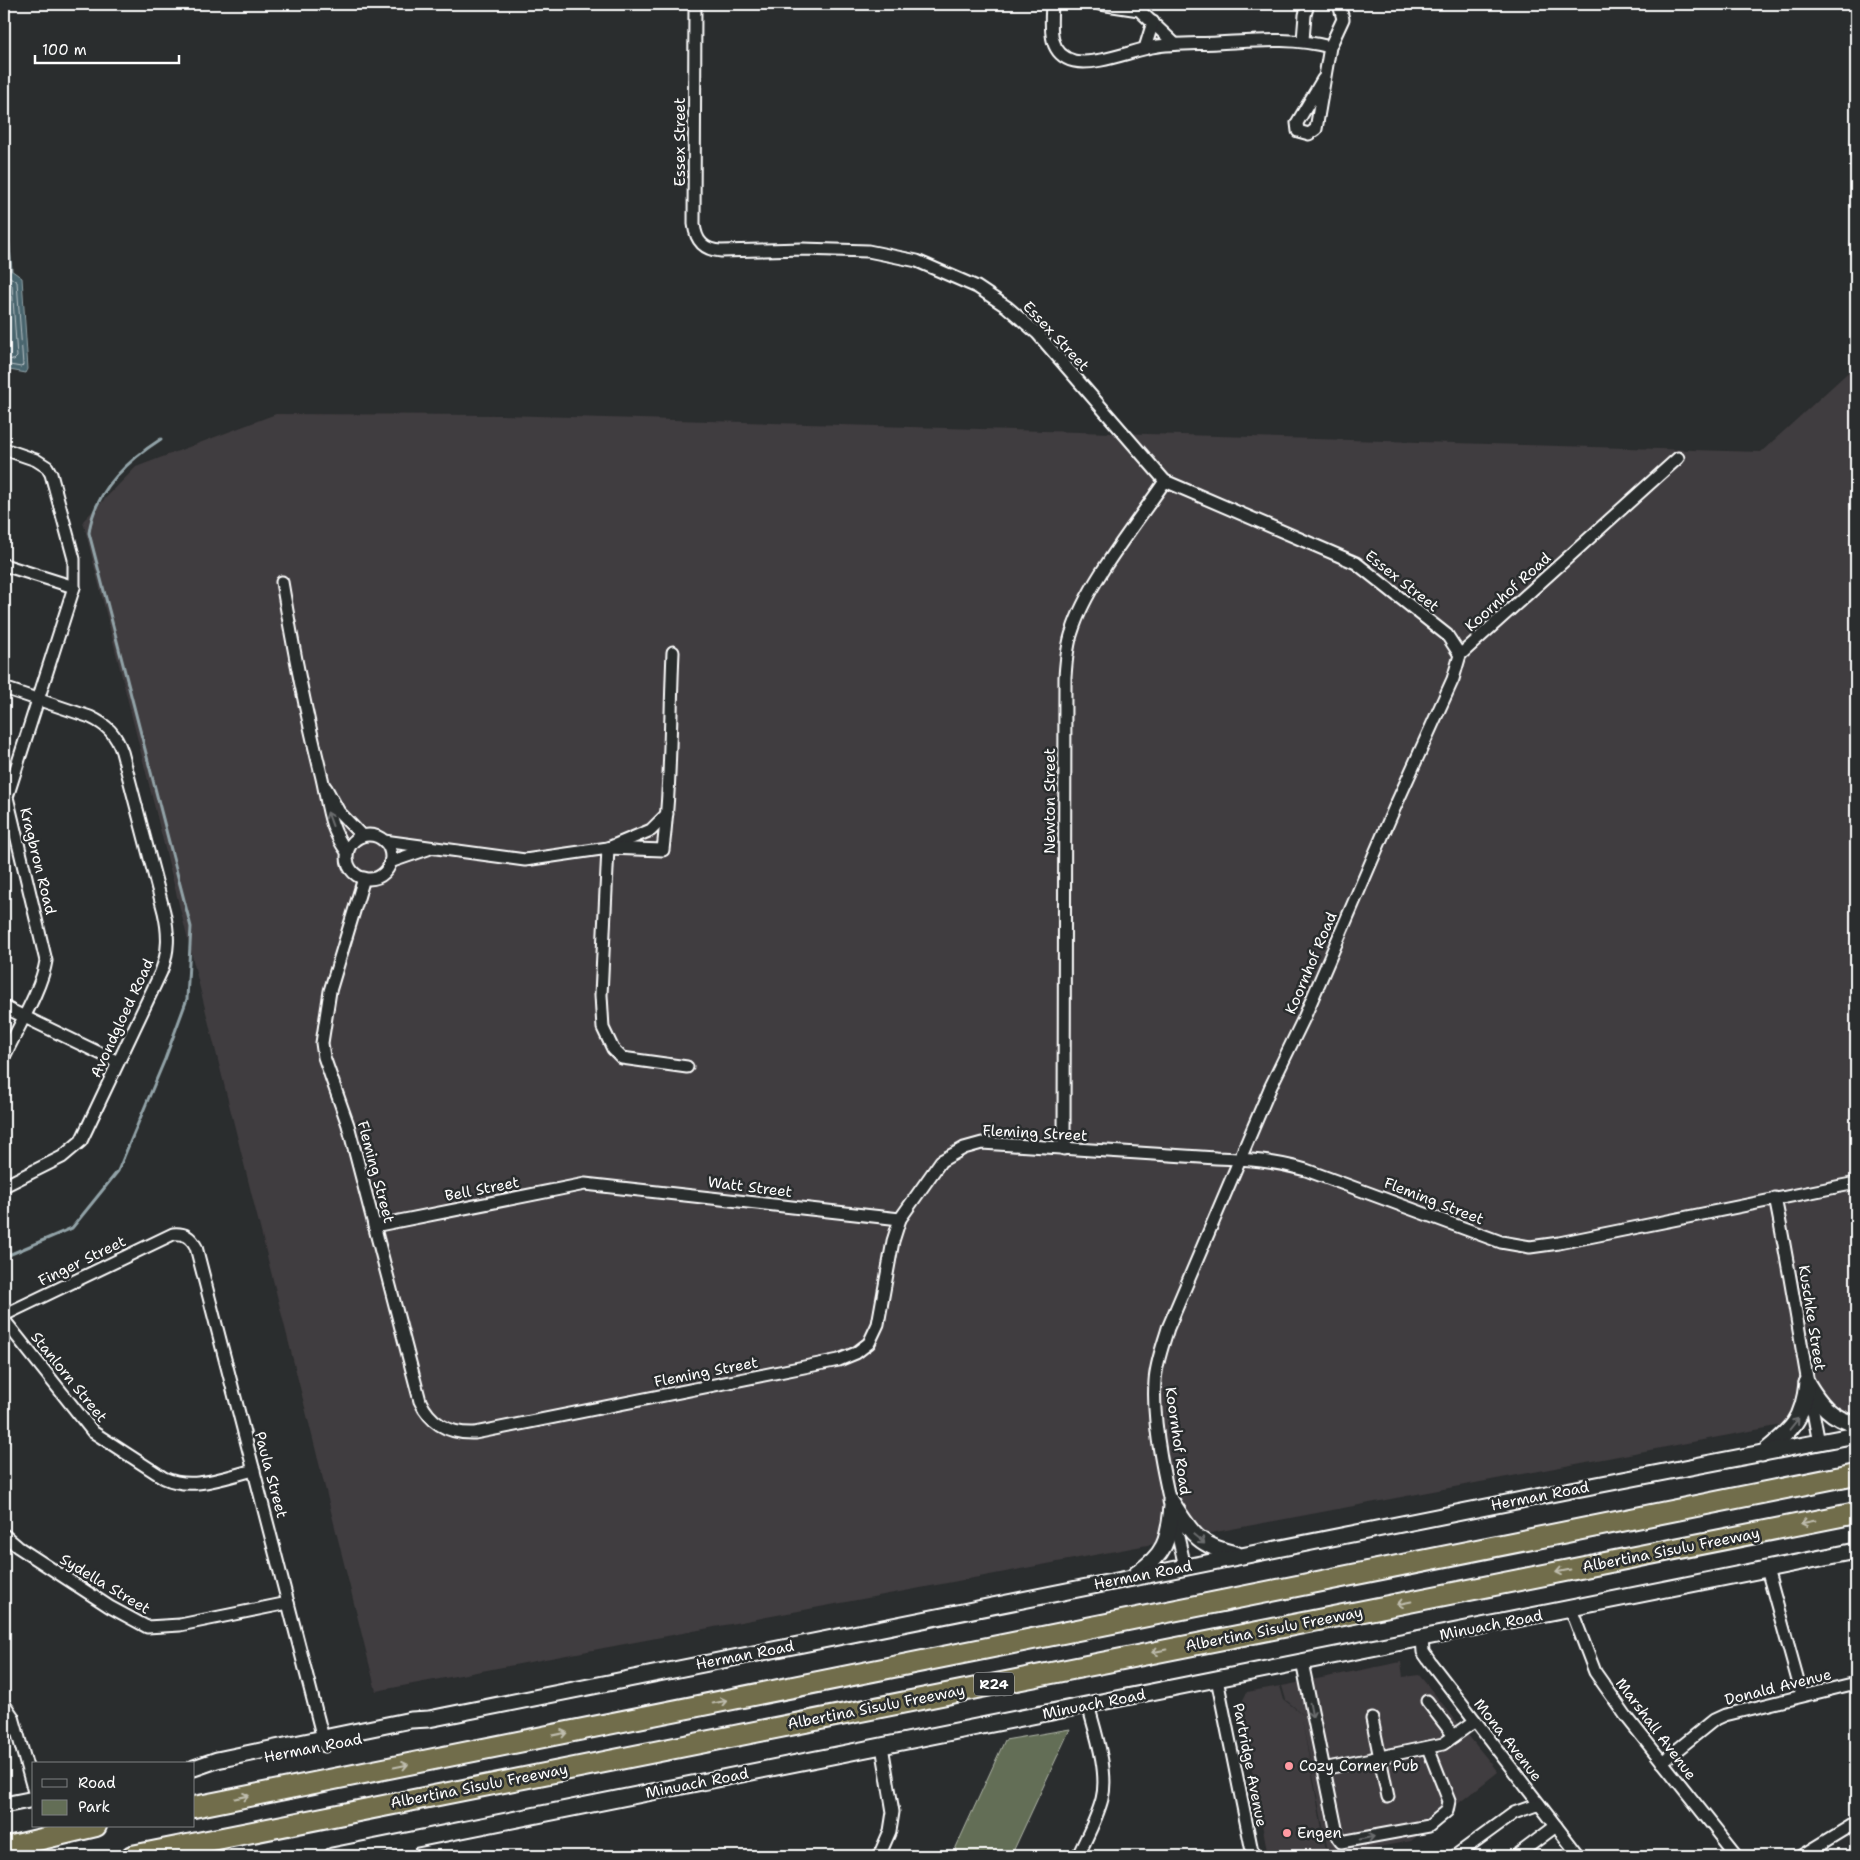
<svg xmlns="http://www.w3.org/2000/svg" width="1860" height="1860" viewBox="0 0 1860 1860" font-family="'Shantell Sans',sans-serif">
	<rect width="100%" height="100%" fill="#2a2d2e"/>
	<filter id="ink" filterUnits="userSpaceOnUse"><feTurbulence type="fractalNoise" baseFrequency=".02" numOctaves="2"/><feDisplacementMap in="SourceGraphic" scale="10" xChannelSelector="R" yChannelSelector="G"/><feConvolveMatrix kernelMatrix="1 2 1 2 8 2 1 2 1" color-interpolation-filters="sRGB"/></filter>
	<g filter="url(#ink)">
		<g fill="#403c3f">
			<path d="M1856 365V1411L376 1691 83 521 136 467 276 414 503 415 1761 452Z"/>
			<path d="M1401 1662 1403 1677 1419 1675 1498 1772 1411 1841 1329 1856 1302 1720 1327 1856H1268L1240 1706 1247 1692 1280 1686 1284 1700 1305 1716 1286 1700 1282 1686Z"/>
		</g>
		<path fill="#636e56" stroke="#b1b6aa" d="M1070 1729 1011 1856H952L1005 1740Z"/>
		<path fill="#4a656e" stroke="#92a3a8" d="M4 268 11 270 22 278 28 369 26 373 4 369Z"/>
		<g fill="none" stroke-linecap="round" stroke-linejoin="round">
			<g stroke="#b7c1c5" stroke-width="1">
				<path d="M4 273 17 282 23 365 21 367 4 364"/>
				<path d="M4 279 12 285 17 357 14 360 4 358"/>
				<path d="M4 287 9 348 4 351"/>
			</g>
			<g stroke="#92a3a8" stroke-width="3">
				<path d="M4 188 11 270"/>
				<path d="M4 1257 72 1228 118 1171 165 1059 187 999 191 927 89 533C94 491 127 461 161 439"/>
			</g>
			<g stroke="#fff" stroke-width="15">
				<g id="street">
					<path d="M695 4 694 224C696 242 704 250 721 251L802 249 868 251 917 261 977 287 1007 307 1037 333 1165 481 1356 563 1447 635 1460 655"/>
					<path d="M1052 4C1051 26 1047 54 1074 61 1095 66 1131 51 1152 47 1173 43 1196 44 1217 43 1257 41 1291 37 1330 47"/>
					<path d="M1100 4 1139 10 1175 44"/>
					<path d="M1303 40 1305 15 1308 4"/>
					<path d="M1145 48 1153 22"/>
					<path d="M1323 79 1297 123 1298 131 1309 134 1316 129 1330 47 1343 19 1339 4"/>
					<path d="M4 449 36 460 47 467 51 474 74 559V587L7 797 46 961C42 988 16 1031 4 1057"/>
					<path d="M4 565 74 587"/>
					<path d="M282 582C293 647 305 710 321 774 329 806 327 824 347 852"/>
					<path d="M4 688 90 717C107 725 116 734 122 752L164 912C169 934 169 951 161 972L81 1141 62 1157 4 1186"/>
					<path d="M326 788 339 812 362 836"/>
					<path d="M667 814 651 830 608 848 601 995 603 1028 613 1049 622 1058 687 1067"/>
					<circle cx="369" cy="857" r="22"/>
					<path d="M384 841 525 860 608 848 663 850C671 785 670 718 673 652"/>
					<path d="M390 862 428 849"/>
					<path d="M364 878 330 991 322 1043 324 1057 348 1125 420 1401C431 1425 450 1434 475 1433L814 1365 839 1360 856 1353 869 1343 878 1324 893 1241 900 1219 941 1161 964 1148 982 1143 1216 1158C1248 1159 1275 1161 1306 1170L1501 1242 1530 1247 1559 1243 1856 1183"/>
					<path d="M4 1007 118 1062"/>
					<path d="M1064 1149 1065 677C1066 662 1067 646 1072 632 1087 583 1136 524 1165 481"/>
					<path d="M1775 1198C1792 1280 1803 1362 1819 1443"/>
					<path d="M374 1226 585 1184 900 1219"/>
					<path d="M4 1315 173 1234C185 1233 191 1237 196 1247L325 1746"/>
					<path d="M4 1320 93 1432 164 1478C192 1491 225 1477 254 1470"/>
					<path d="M4 1535 18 1547 110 1607 147 1627 180 1625 288 1603"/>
					<path d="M1185 1567C1173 1513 1151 1435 1155 1381 1156 1363 1163 1345 1168 1328L1271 1086 1304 1018 1394 809 1453 679 1460 655 1678 458"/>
					<path d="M1767 1569 1802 1695"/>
					<path d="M1571 1609 1595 1672 1626 1716 1737 1856"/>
					<path d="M1422 1638 1423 1652 1430 1662 1579 1856"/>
					<path d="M1302 1662 1338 1838 1341 1842 1429 1826 1447 1811 1449 1801 1428 1748"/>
					<path d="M1217 1679 1253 1856"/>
					<path d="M1427 1701 1454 1736"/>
					<path d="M4 1704 13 1717 34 1792"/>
					<path d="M1372 1719 1388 1797"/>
					<path d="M1662 1762 1714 1720 1725 1715 1856 1683"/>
					<path d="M1323 1769 1443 1744 1475 1721"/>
					<path d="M407 1841 410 1856"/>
					<path d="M879 1856 890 1831 893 1812 882 1746"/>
					<path d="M1078 1856C1086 1838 1097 1819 1102 1799 1109 1772 1095 1731 1088 1705"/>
					<path d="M1455 1856 1514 1813 1539 1804"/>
					<path d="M1516 1856 1556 1826"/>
					<path d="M1802 1856 1856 1823"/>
				</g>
			</g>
			<g stroke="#fff" stroke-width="19">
				<g id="secondary">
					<path d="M1807 1383C1819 1403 1831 1419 1856 1424"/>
					<path d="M1762 1454C1791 1430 1803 1422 1807 1383"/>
					<path d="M1171 1501C1191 1532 1197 1546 1236 1554"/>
					<path d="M1136 1574C1165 1555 1169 1540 1172 1506"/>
					<path d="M194 1768 217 1760 411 1720 429 1719 1571 1490 1856 1435"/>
					<path d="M4 1805 34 1799"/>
					<path d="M332 1856 1856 1551"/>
				</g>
			</g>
			<g stroke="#fff" stroke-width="24">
				<g id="highway">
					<path d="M194 1807 1856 1474"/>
					<path d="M4 1848 96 1826"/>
					<path d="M132 1856 1856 1513"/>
				</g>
			</g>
			<use href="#street" stroke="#2a2d2e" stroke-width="11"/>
			<use href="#secondary" stroke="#2a2d2e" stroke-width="15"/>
			<use href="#highway" stroke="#716d4b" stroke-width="20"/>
		</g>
		<defs><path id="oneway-shaft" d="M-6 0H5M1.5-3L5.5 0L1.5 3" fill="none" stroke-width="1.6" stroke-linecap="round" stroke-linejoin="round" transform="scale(1.25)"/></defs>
		<g stroke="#6a6c6d">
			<use href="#oneway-shaft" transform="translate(330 819) rotate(-110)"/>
			<use href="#oneway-shaft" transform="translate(1794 1424) rotate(-51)"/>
			<use href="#oneway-shaft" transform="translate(1199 1539) rotate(40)"/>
			<use href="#oneway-shaft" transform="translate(1311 1710) rotate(79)"/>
			<use href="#oneway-shaft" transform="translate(1367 1838) rotate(-11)"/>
		</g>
		<g stroke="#bfbdae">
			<use href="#oneway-shaft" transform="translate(1808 1522) rotate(169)"/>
			<use href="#oneway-shaft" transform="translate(1563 1571) rotate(169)"/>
			<use href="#oneway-shaft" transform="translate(1404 1603) rotate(169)"/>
			<use href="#oneway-shaft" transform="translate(1159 1651) rotate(169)"/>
			<use href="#oneway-shaft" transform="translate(720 1702) rotate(-11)"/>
			<use href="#oneway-shaft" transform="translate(560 1734) rotate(-11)"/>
			<use href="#oneway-shaft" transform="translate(401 1766) rotate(-11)"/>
			<use href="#oneway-shaft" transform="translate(242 1797) rotate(-11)"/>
		</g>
	</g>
	<g fill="#ff9aa2" stroke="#2a2d2e" stroke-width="2">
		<circle cx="1289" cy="1766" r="5"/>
		<circle cx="1287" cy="1833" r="5"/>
	</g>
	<g text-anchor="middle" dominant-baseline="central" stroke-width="5" stroke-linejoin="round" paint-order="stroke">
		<rect fill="#2a2d2e" stroke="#bfc0c0" stroke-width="1" x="974" y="1672.5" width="40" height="23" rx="4"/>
		<g font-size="14" font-weight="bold" fill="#fff">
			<text x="994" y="1684">R24</text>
		</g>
		<g font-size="15" fill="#fff" stroke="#2a2d2e">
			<text transform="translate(680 142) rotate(-90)">Essex Street</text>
			<text transform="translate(1056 336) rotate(47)">Essex Street</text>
			<text transform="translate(1402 581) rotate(38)">Essex Street</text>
			<text transform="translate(1508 592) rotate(-42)">Koornhof Road</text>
			<text transform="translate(1050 801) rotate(-90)">Newton Street</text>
			<text transform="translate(38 861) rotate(76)">Kragbron Road</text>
			<text transform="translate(1311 963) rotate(-67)">Koornhof Road</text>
			<text transform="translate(122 1018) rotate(-65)">Avondgloed Road</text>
			<text transform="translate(1035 1133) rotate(3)">Fleming Street</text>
			<text transform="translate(376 1172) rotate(75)">Fleming Street</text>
			<text transform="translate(750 1187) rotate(7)">Watt Street</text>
			<text transform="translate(482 1189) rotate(-11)">Bell Street</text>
			<text transform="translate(1434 1201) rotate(21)">Fleming Street</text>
			<text transform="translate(82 1261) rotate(-26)">Finger Street</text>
			<text transform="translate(1812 1318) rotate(81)">Kuschke Street</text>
			<text transform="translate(706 1372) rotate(-11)">Fleming Street</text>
			<text transform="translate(69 1377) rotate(51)">Stanlorn Street</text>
			<text transform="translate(1178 1441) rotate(82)">Koornhof Road</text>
			<text transform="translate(271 1475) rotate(75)">Paula Street</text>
			<text transform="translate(1540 1496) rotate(-11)">Herman Road</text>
			<text transform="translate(1671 1550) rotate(-11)">Albertina Sisulu Freeway</text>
			<text transform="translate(1143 1575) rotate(-11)">Herman Road</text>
			<text transform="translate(105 1584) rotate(31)">Sydella Street</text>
			<text transform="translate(1491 1625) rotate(-11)">Minuach Road</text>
			<text transform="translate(1274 1629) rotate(-11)">Albertina Sisulu Freeway</text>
			<text transform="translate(745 1655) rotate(-11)">Herman Road</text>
			<text transform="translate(1778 1687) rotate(-14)">Donald Avenue</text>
			<text transform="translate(1094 1704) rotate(-11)">Minuach Road</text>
			<text transform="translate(876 1707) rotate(-11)">Albertina Sisulu Freeway</text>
			<text transform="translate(1656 1729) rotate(53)">Marshall Avenue</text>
			<text transform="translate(1508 1740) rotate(52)">Mona Avenue</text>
			<text transform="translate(313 1748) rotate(-11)">Herman Road</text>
			<text transform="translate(1250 1765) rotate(79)">Partridge Avenue</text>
			<text transform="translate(697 1783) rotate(-11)">Minuach Road</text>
			<text transform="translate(479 1786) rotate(-11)">Albertina Sisulu Freeway</text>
		</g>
		<g font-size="15" fill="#fff" stroke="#2a2d2e" text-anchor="start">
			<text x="1299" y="1766">Cozy Corner Pub</text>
			<text x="1297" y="1833">Engen</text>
		</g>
	</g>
	<rect width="1860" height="1860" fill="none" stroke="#2a2d2e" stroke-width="20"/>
	<rect x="10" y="10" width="1840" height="1840" fill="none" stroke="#fff" stroke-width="2" filter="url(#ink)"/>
	<rect x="32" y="1762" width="162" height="65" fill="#2a2d2e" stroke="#7f8182"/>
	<rect x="42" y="1779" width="25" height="8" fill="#2a2d2e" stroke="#7f8182"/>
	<text x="78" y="1788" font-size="15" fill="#ffffff">Road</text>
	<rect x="42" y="1800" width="25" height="15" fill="#636e56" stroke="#7f8182"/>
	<text x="78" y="1812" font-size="15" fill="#ffffff">Park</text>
	<path d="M35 55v8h144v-8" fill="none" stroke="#ffffff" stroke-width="2.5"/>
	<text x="42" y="55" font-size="15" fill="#ffffff" stroke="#2a2d2e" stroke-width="4" paint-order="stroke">100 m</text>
</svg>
